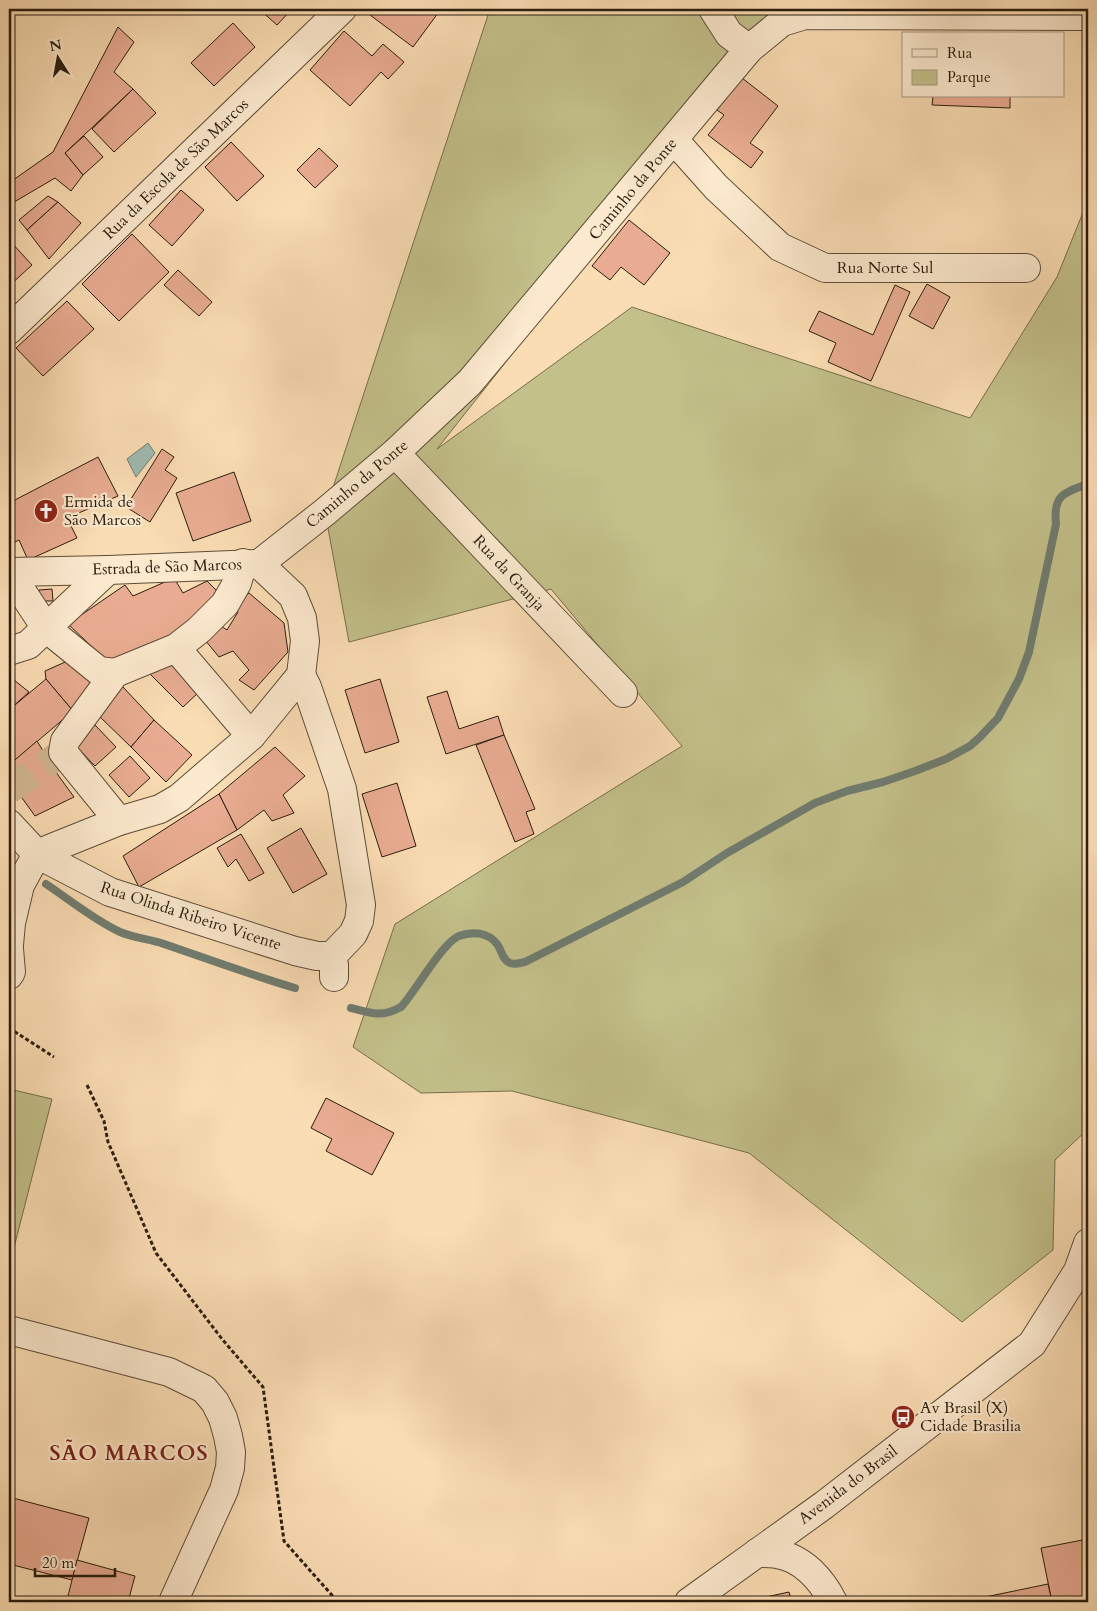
<svg xmlns="http://www.w3.org/2000/svg" width="1097" height="1611" viewBox="0 0 1097 1611" font-family="Cardo,serif">
	<rect width="100%" height="100%" fill="#fbddb4"/>
	<filter id="stains"><feTurbulence type="fractalNoise" baseFrequency=".004" numOctaves="4"/><feColorMatrix values="0 0 0 0 .2 0 0 0 0 .09 0 0 0 0 .02 0 0 0 .5 -.17"/></filter>
	<radialGradient id="worn" r=".72"><stop offset=".6" stop-color="#630" stop-opacity="0"/><stop offset="1" stop-color="#630" stop-opacity=".3"/></radialGradient>
	<g fill="#c3c08a" stroke="#766e4c">
		<path d="M490 9H785L437 449 632 307 970 418 1057 277 1088 200V1129L1055 1160 1053 1250 962 1322 749 1153 512 1091 421 1093 353 1047 395 924 682 746 551 589 349 642 325 512Z"/>
		<path d="M9 1089 52 1099 9 1267Z"/>
	</g>
	<path fill="#9fbbb2" stroke="#707c70" d="M148 443 155 453 136 477 127 459Z"/>
	<g fill="none" stroke-linecap="round" stroke-linejoin="round">
		<g stroke="#707c70" stroke-width="8">
			<path d="M46 884C70 900 94 920 120 932 134 938 150 939 164 944 208 959 251 975 295 988"/>
			<path d="M351 1008C372 1013 381 1018 401 1007 415 992 443 942 459 936 472 931 488 932 497 944 502 950 502 960 510 963 514 965 520 963 525 962L683 882 727 853 815 803 847 791 883 782 915 771 946 759 970 746 980 737 998 718 1019 679 1029 652 1056 524C1053 495 1063 493 1088 484"/>
		</g>
	</g>
	<g fill="#e9ac92" stroke="#2a1d0e">
		<path d="M259 9H292L277 25Z"/>
		<path d="M374 9H441L413 47 370 15Z"/>
		<path d="M233 23 255 47 214 86 191 63Z"/>
		<path d="M118 27 134 42 114 72 133 89 65 153 83 175 71 191 55 178 9 205V183L53 152Z"/>
		<path d="M344 31 372 56 383 44 404 62 388 79 381 72 350 106 310 70Z"/>
		<path d="M742 78 778 106 750 143 763 152 751 168 708 135 724 115 717 110Z"/>
		<path d="M133 89 156 113 114 152 92 129Z"/>
		<path d="M933 96H1010V108L932 105Z"/>
		<path d="M84 136 103 157 83 175 65 153Z"/>
		<path d="M231 142 264 176 237 201 205 167Z"/>
		<path d="M319 148 338 166 315 188 297 170Z"/>
		<path d="M181 190 204 210 172 246 149 225Z"/>
		<path d="M48 196 58 202 27 230 19 220Z"/>
		<path d="M58 202 81 223 49 259 27 230Z"/>
		<path d="M629 220 670 253 644 285 621 267 610 280 592 266Z"/>
		<path d="M132 234 169 272 119 321 82 284Z"/>
		<path d="M11 242 32 265 9 286V243Z"/>
		<path d="M178 270 212 302 199 316 164 285Z"/>
		<path d="M927 284 950 297 933 329 909 316Z"/>
		<path d="M895 285 910 292 871 381 828 362 836 343 809 331 819 311 873 335Z"/>
		<path d="M67 301 94 329 43 376 16 348Z"/>
		<path d="M162 449 174 457 165 470 177 478 150 522 126 507Z"/>
		<path d="M98 457 118 496 67 518 77 538 28 560 19 540 9 545V503Z"/>
		<path d="M234 472 251 521 193 541 176 493Z"/>
		<path d="M174 578 183 593 207 581 220 594 169 641 109 663 68 624 125 585 133 596Z"/>
		<path d="M52 589 53 601H39V590Z"/>
		<path d="M249 593 284 623 288 652 254 690 239 680 249 670 233 651 219 657 205 640 218 624 227 630 238 612 233 606Z"/>
		<path d="M72 659 96 685 73 711 46 679 45 671Z"/>
		<path d="M167 661 200 691 183 707 149 673Z"/>
		<path d="M9 676 29 692 9 710Z"/>
		<path d="M46 679 73 711 13 762 9 757V738L12 735 9 733V710Z"/>
		<path d="M380 679 399 742 365 753 345 690Z"/>
		<path d="M122 686 154 720 131 747 96 713Z"/>
		<path d="M447 691 459 729 498 716 504 735 446 754 427 697Z"/>
		<path d="M154 720 192 755 166 782 131 747Z"/>
		<path d="M95 725 116 747 95 766 74 744Z"/>
		<path d="M504 735 535 809 526 812 534 834 515 842 476 745Z"/>
		<path d="M37 741 58 775 74 797 35 816 9 780V765Z"/>
		<path d="M275 747 305 776 283 795 294 813 272 821 264 810 237 830 219 794Z"/>
		<path d="M130 756 150 778 129 797 109 775Z"/>
		<path d="M397 783 416 846 382 857 362 794Z"/>
		<path d="M219 794 237 830 139 887 123 856Z"/>
		<path d="M301 828 327 874 293 893 267 848Z"/>
		<path d="M241 834 264 873 249 881 236 859 228 867 217 848Z"/>
		<path d="M326 1098 394 1133 372 1175 326 1151 332 1139 311 1128Z"/>
		<path d="M9 1497 89 1518 72 1580 9 1564Z"/>
		<path d="M1088 1539V1602H1052L1041 1548Z"/>
		<path d="M77 1560 135 1576 128 1602H60L61 1599 67 1600Z"/>
		<path d="M1048 1584 1052 1602H966V1601Z"/>
		<path d="M789 1592 791 1599 799 1598 800 1602H743Z"/>
	</g>
	<g fill="none" stroke-linecap="round" stroke-linejoin="round">
		<path stroke="#d1b793" stroke-width="28" stroke-dasharray="28 14" stroke-linecap="butt" d="M9 790 63 752"/>
		<g stroke="#5e4d38" stroke-width="30">
			<g id="minor">
				<path d="M713 9 729 34 749 49"/>
				<path d="M674 140 716 187 780 247 825 268H1026"/>
				<path d="M9 330 342 9"/>
				<path d="M395 453 623 693"/>
				<path d="M259 564 325 512 395 453 470 382 749 49 782 22 805 15 1088 16"/>
				<path d="M9 572 108 570 259 564 293 596 302 618 305 641 301 675 251 736 179 798 160 809 119 821 37 854 20 885 11 923 9 945"/>
				<path d="M9 572 46 628 99 671 115 673"/>
				<path d="M176 648 251 736"/>
				<path d="M9 651 28 645 108 570"/>
				<path d="M301 675 307 687 342 789 361 905 359 921 353 934 332 956 334 965V977"/>
				<path d="M119 821 63 752 65 741 115 673 176 648 199 630 225 604 237 583 243 563"/>
				<path d="M9 824 37 854 110 892 295 951 317 956H332"/>
				<path d="M9 949 11 972 9 975"/>
				<path d="M9 1330 169 1372 204 1389 215 1402 223 1418 228 1436 231 1452 230 1468 224 1490 173 1602"/>
				<path d="M757 1553C764 1553 771 1553 777 1554 803 1558 822 1580 833 1602"/>
				<path d="M689 1602 824 1505 1032 1344 1078 1271 1088 1243"/>
			</g>
		</g>
		<g stroke="#2a1d0e" stroke-width="3" stroke-dasharray="4 2.5" stroke-linecap="butt">
			<path d="M9 1028 54 1057"/>
			<path d="M87 1085 104 1121 108 1142 156 1253 222 1339 263 1387 284 1541 338 1602"/>
		</g>
		<use href="#minor" stroke="#fce9ce" stroke-width="28"/>
	</g>
	<defs>
		<g id="church-disc" transform="scale(1.25)"><circle r="9.5" fill="#8f2418" stroke="#fce9ce"/><path d="M-1.2-6h2.4v3.5h3.3v2.4h-3.3V6h-2.4V-.1h-3.3v-2.4h3.3Z" fill="#fff"/></g>
		<g id="bus-disc" transform="scale(1.25)"><circle r="9.5" fill="#8f2418" stroke="#fce9ce"/><path d="M-5-6H5V4H4V6H2V4H-2V6H-4V4H-5ZM-3.5-4V0h7V-4ZM-3.5 1.2v1.5H-2V1.2ZM2 1.2v1.5H3.5V1.2Z" fill="#fff"/></g>
	</defs>
	<g fill-rule="evenodd">
		<use href="#church-disc" x="46" y="511"/>
		<use href="#bus-disc" x="903" y="1417"/>
	</g>
	<g text-anchor="middle" dominant-baseline="central" stroke-width="4.5" stroke-linejoin="round" paint-order="stroke">
		<g font-size="16" fill="#2a1d0e" stroke="#fce9ce">
			<text transform="translate(176 169) rotate(-44)">Rua da Escola de São Marcos</text>
			<text transform="translate(633 189) rotate(-50)">Caminho da Ponte</text>
			<text x="885" y="268">Rua Norte Sul</text>
			<text transform="translate(357 484) rotate(-40)">Caminho da Ponte</text>
			<text transform="translate(167 567) rotate(-2)">Estrada de São Marcos</text>
			<text transform="translate(509 573) rotate(47)">Rua da Granja</text>
			<text transform="translate(191 916) rotate(18)">Rua Olinda Ribeiro Vicente</text>
			<text transform="translate(848 1485) rotate(-37)">Avenida do Brasil</text>
		</g>
		<g font-size="16" fill="#2a1d0e" stroke="#fce9ce" text-anchor="start">
			<text x="64" y="502">Ermida de<tspan x="64" dy="18">São Marcos</tspan></text>
			<text x="920" y="1408">Av Brasil (X)<tspan x="920" dy="18">Cidade Brasilia</tspan></text>
		</g>
		<g font-size="21" font-weight="bold" letter-spacing="1" fill="#7a1f14" stroke="#fce9ce">
			<text x="129" y="1453">SÃO MARCOS</text>
		</g>
	</g>
	<rect width="1097" height="1611" fill="none" stroke="#fbddb4" stroke-width="30"/>
	<rect x="10" y="10" width="1077" height="1591" fill="none" stroke="#2a1d0e" stroke-width="2.5"/>
	<rect x="15" y="15" width="1067" height="1581" fill="none" stroke="#2a1d0e"/>
	<rect x="902" y="32" width="162" height="65" fill="#fce9ce" stroke="#a89781"/>
	<rect x="912" y="49" width="25" height="8" fill="#fce9ce" stroke="#a89781"/>
	<text x="947" y="58" font-size="15" fill="#2a1d0e">Rua</text>
	<rect x="912" y="70" width="25" height="15" fill="#c3c08a" stroke="#a89781"/>
	<text x="947" y="82" font-size="15" fill="#2a1d0e">Parque</text>
	<g transform="translate(58 58) rotate(349)" stroke="#fce9ce" stroke-width="4" paint-order="stroke">
	<path d="M0-4L9 19L0 12L-9 19Z" fill="#2a1d0e"/>
	<text y="-8" font-size="14" font-weight="bold" text-anchor="middle" fill="#2a1d0e">N</text>
	</g>
	<path d="M35 1568v8h80v-8" fill="none" stroke="#2a1d0e" stroke-width="2.5"/>
	<text x="42" y="1568" font-size="15" fill="#2a1d0e" stroke="#fce9ce" stroke-width="4" paint-order="stroke">20 m</text>
	<rect width="100%" height="100%" filter="url(#stains)"/>
	<rect width="100%" height="100%" fill="url(#worn)"/>
</svg>
